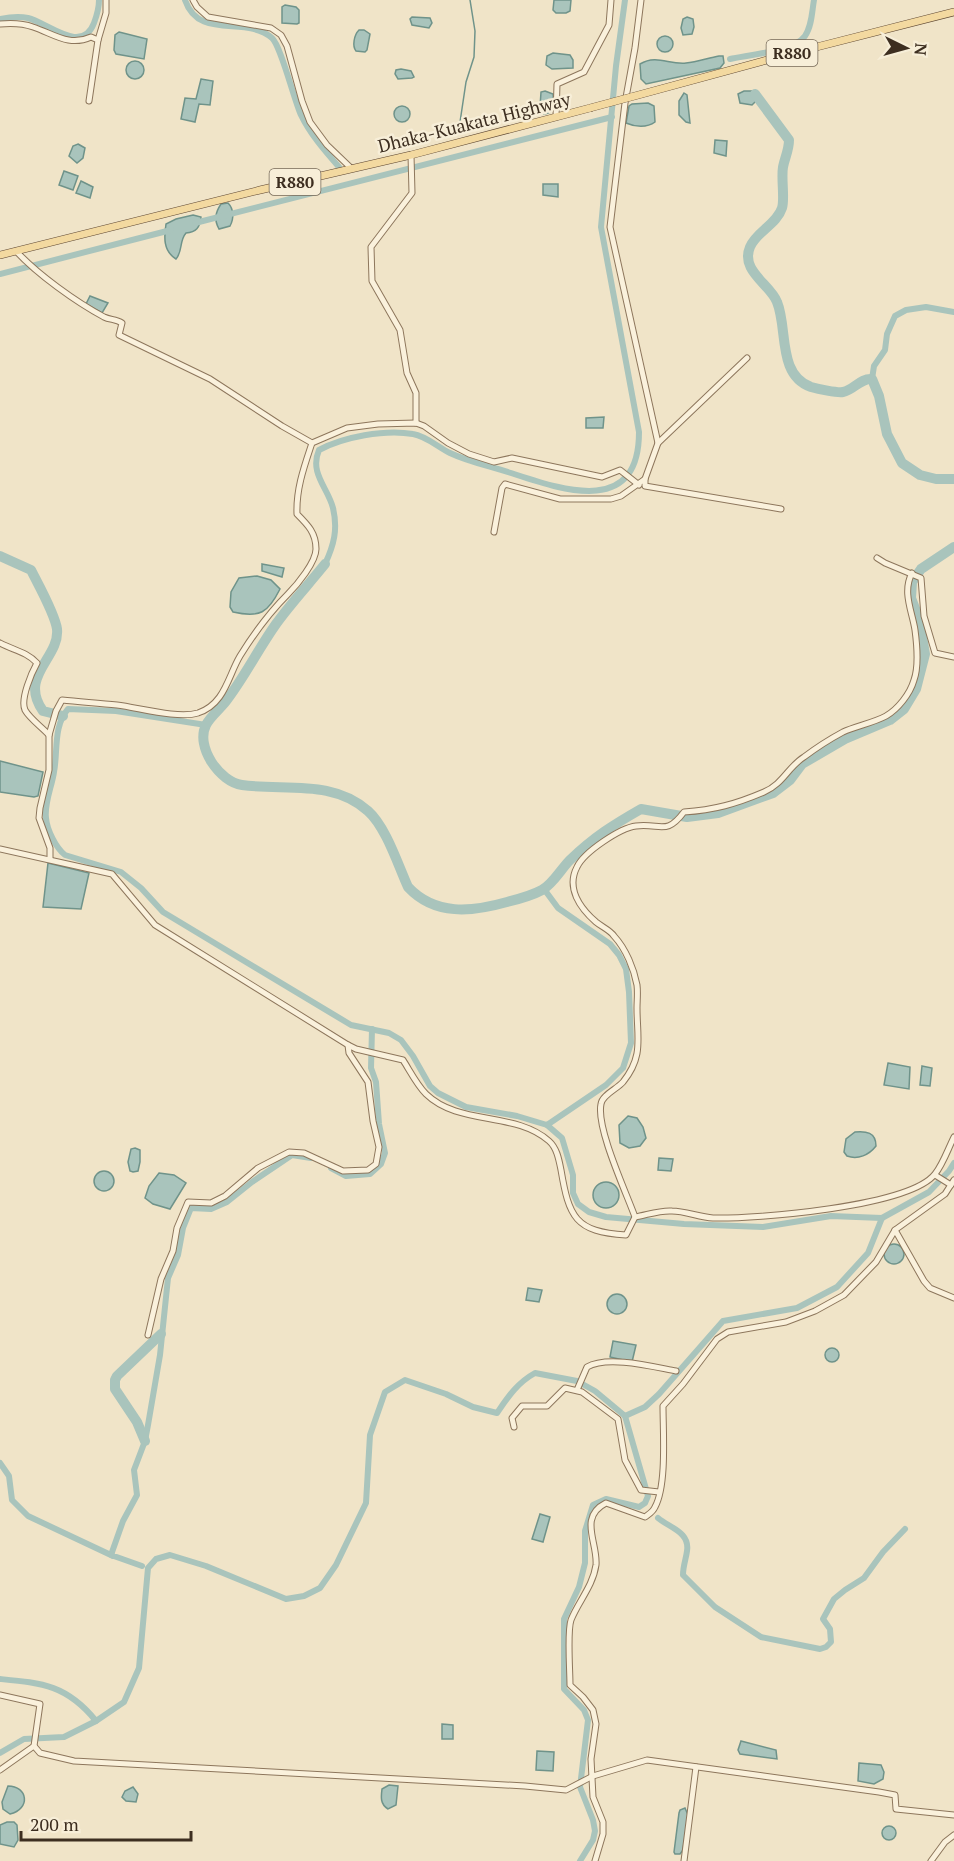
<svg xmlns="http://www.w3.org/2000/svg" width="954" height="1861" viewBox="0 0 954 1861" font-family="'PT Serif',serif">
	<rect width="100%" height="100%" fill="#f0e4c8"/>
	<g fill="#a9c4bc" stroke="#6f938a" stroke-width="1.5">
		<path d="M554 0H571L570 11 566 13H556L553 10Z"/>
		<path d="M285 5 296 7 299 10V23L297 24 282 23V7Z"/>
		<path d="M412 17 430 18 432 23 429 28 412 25 410 19Z"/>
		<path d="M687 17 693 19 694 27 692 34 683 35 681 28 683 19Z"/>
		<path d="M359 30H364L370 34 367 50 365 52 356 51C352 46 354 35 359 30Z"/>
		<path d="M119 32 147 39 144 59 116 54 114 50 115 35Z"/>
		<circle cx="665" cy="44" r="8"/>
		<path d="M553 53 570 55 573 60V68L552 69 546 65 547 56Z"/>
		<path d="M719 56H723L724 63 720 68 646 84 641 79 640 64C657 54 669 65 686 63 697 62 708 58 719 56Z"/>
		<circle cx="135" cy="70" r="9"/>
		<path d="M401 69 411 71 414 77 412 78 398 79 395 74 396 70Z"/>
		<path d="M201 79 213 81 210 105 199 104 195 122 181 119 185 98 196 99Z"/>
		<path d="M545 91 553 94C554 103 555 113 544 114L540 107 541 92Z"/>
		<path d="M744 91H753L755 102 752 105 740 103 738 94Z"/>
		<path d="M684 93 687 95 690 123 686 122 679 115V101Z"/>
		<path d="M648 103 654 106 655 122C647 128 635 127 626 123L629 106 632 104Z"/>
		<circle cx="402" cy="114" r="8"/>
		<path d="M715 140 727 141 726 156 714 153Z"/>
		<path d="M78 144 85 148 83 158 77 163 69 156 73 146Z"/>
		<path d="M64 171 78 176 73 190 59 185Z"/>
		<path d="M81 181 93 187 90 198 76 193Z"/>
		<path d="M543 184H558V197L543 195Z"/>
		<path d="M228 203C234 209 234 219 230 226L219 229C214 220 215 213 221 204Z"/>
		<path d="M193 215 201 217C200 228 196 232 186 233 179 241 183 251 176 259 163 251 164 237 166 224L176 219Z"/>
		<path d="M90 296 108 303 102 313 86 304Z"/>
		<path d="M604 417 603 428H586V418Z"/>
		<path d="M262 564 284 568 282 577 262 571Z"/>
		<path d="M257 576 271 580 280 589C268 613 260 618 233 612L230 607 231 592 239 578Z"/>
		<path d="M0 761 43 772 38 796 34 797 0 792Z"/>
		<path d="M48 863 89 873 81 909 43 907Z"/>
		<path d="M888 1063 910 1067 909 1089 884 1085Z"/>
		<path d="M922 1066 932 1068 930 1086 920 1085Z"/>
		<path d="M628 1116 637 1118 643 1127 646 1138 640 1146 629 1148 620 1143 619 1125Z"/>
		<path d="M855 1132C866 1131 876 1132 876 1146 869 1155 858 1160 847 1156L844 1152 846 1139Z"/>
		<path d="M135 1148 140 1150V1162L138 1171 133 1172 130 1171 128 1162 131 1149Z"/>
		<path d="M659 1158 673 1159 671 1171 658 1170Z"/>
		<circle cx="104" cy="1181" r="10"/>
		<path d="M159 1173 174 1175 186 1183 170 1209 153 1204 145 1198 149 1186Z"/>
		<circle cx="606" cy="1195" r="13"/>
		<circle cx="894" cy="1254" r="10"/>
		<path d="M528 1288 542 1290 539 1302 526 1300Z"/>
		<circle cx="617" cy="1304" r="10"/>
		<path d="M613 1341 636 1345 632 1362 610 1357Z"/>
		<circle cx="832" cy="1355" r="7"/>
		<path d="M540 1514 550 1517 543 1542 532 1539Z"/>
		<path d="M442 1724 453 1725V1739H442Z"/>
		<path d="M741 1741 776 1750 777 1759 740 1754 738 1750Z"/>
		<path d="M537 1751 554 1752 553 1771 536 1770Z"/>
		<path d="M859 1763 881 1765 884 1772 883 1779 874 1784 858 1781Z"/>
		<path d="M389 1785 398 1786 396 1805 388 1809C380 1804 381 1797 382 1789Z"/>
		<path d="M8 1786C28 1786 31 1809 10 1814L3 1809 2 1802Z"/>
		<path d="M133 1787 138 1794 136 1802 126 1801 122 1797 125 1791Z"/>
		<path d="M685 1808 688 1815 683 1850 680 1854H675L674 1852 679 1813 680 1810Z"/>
		<path d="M7 1822H14L17 1825 18 1840 14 1847 0 1844V1825Z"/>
		<circle cx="889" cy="1833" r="7"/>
	</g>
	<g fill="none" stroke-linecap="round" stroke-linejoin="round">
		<path stroke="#6f938a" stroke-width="1.5" d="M460 122 466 82 474 57 475 31 470 0"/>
		<g stroke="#a9c4bc" stroke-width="6">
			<path d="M185 0C199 41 246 15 272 38 281 46 294 100 301 115 310 134 325 151 339 167"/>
			<path d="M0 19C10 17 18 16 28 18 48 23 82 55 94 23 97 15 99 8 99 0"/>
			<path d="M730 59C748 55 795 51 805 36 812 26 812 11 814 0"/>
			<path d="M195 223 612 117"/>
			<path d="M0 274 171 230"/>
			<path d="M872 379 874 366 885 350 887 334 895 316 906 310 926 307 954 312"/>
			<path d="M325 564C334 545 338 529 333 508 328 488 309 473 319 450 343 437 385 429 413 434 426 436 438 447 450 453 469 462 490 466 511 473 563 490 639 517 639 432L601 227 616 66 625 0"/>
			<path d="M206 725 116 711 68 709C53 726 58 752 54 772 52 786 44 804 46 818 47 830 56 848 65 855L121 872 141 888 163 912 351 1025 389 1033 401 1040 413 1056 430 1086 438 1093 466 1107 517 1116 547 1125 606 1085 623 1068 631 1043 629 992 626 969 619 955 610 944 558 908 544 889"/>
			<path d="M547 1125 562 1138 573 1175V1193L578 1204 589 1212 606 1217 684 1224 763 1227 831 1216 882 1218 929 1192 949 1171 954 1163"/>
			<path d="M331 1168 346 1176 370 1174 381 1164 385 1153 379 1124 376 1082 371 1068 372 1029"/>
			<path d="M625 1416 645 1407 659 1394 723 1321 797 1308 837 1287 868 1253 882 1218"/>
			<path d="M0 1463 9 1476 12 1500 28 1516 113 1556"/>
			<path d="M658 1518C670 1528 690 1532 687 1551 686 1559 683 1566 683 1575L715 1607 761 1637 820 1649 826 1647 831 1642 830 1629 823 1619 834 1599 845 1590 864 1578 883 1552 905 1529"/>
			<path d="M142 1566 111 1555 123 1521 137 1495 134 1470 145 1441 148 1425 160 1355 168 1278 178 1255 183 1228 191 1208 211 1209 227 1202 252 1182 292 1155 311 1158"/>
			<path d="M0 1679C42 1683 67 1685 96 1721L124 1702 139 1668 148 1568 156 1559 170 1555 206 1566 286 1599 304 1596 320 1588 336 1565 366 1503 370 1435 385 1392 405 1380 446 1394 473 1407 497 1413C508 1397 517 1383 535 1373L577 1381 595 1391 625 1416 648 1496 645 1503 639 1507 606 1499 593 1505 585 1531V1563L579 1587 564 1619V1689L584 1710 588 1720 580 1787 593 1820 595 1831 593 1840 580 1861"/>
			<path d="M0 1753 24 1739 64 1737 96 1721"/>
		</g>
		<g stroke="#a9c4bc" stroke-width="10">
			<path d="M755 94 789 140C789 150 785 157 783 167 781 179 785 199 782 208 777 224 756 232 750 247 740 271 770 284 777 302 788 328 777 375 811 387 818 389 837 393 843 392 854 390 860 378 872 379L879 396 887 434 902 463 920 475 936 479H954"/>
			<path d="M0 556 31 570C38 584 55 614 57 629 60 658 18 676 43 711L63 716"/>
			<path d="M325 564C309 584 291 603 276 624 259 648 246 674 229 697 223 707 211 715 206 725 195 747 220 782 242 785 284 791 333 779 368 811 386 827 398 865 408 887 435 916 472 912 507 902 519 899 531 896 542 890 553 884 561 869 570 860 594 837 613 825 641 809L687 817 718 813 773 793 790 780 802 764 845 739 890 720 904 709 916 689 925 654 919 619 911 598 912 582 921 569 954 547"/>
			<path d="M145 1441 137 1422 115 1389V1380L117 1376 161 1334"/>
		</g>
		<g stroke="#8d765c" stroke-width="7">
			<g id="minor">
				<path d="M193 0 197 7 208 17 271 28 281 35 287 46 302 101 310 122 327 145 351 168"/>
				<path d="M0 24C11 23 22 23 33 27 54 34 69 47 91 37L98 40"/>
				<path d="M89 101 98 40 106 13V0"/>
				<path d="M556 117 557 84 584 72 609 25 611 0"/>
				<path d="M411 155 412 193 371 247 372 281 400 330 407 373 416 393V423"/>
				<path d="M16 251C37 274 76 302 104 317 110 320 116 319 122 323L119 335 210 379 282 426 312 443"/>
				<path d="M658 443 747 358"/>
				<path d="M645 479V486L781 509"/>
				<path d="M494 532 502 488 505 484 560 499H611L621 496 645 479 658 443 610 227 625 103 635 48 641 0"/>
				<path d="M877 558 885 563 921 578 924 616 935 653 954 657"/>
				<path d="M0 643C13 650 27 652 37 663 32 672 20 699 25 710 30 719 42 727 49 735"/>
				<path d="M0 849 112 874 155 925 348 1045 356 1049 403 1060C410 1071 417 1085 426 1094 459 1126 515 1111 549 1141 557 1148 559 1160 561 1170 569 1217 575 1232 626 1235L635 1217C626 1192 596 1128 601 1104 602 1095 617 1089 623 1082 644 1056 637 1038 637 1008 637 1001 638 993 637 985 634 969 626 949 614 936 610 930 602 927 596 922 580 908 566 888 577 867 584 852 620 828 636 826 661 823 666 836 684 812 714 810 736 804 764 792 783 784 788 767 804 757 816 748 830 739 843 732 856 726 873 723 886 716 898 709 910 694 914 680 919 666 917 645 915 630 912 611 902 592 912 573"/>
				<path d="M50 859V848L39 818 40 808 49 770V735L56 711 62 700C81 702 99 703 117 705 140 708 178 719 198 713 225 704 228 676 240 656 253 635 270 612 288 594 297 585 316 562 316 549 316 533 308 525 297 514 296 489 304 467 312 443L347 428 378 424 416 423 424 426 448 443 469 454 494 462 512 458 602 477 620 470 639 485"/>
				<path d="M935 1175 951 1185"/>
				<path d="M635 1217C647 1215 660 1210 672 1211 685 1211 699 1217 713 1218 755 1219 909 1207 935 1174 943 1164 948 1149 954 1137"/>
				<path d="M895 1230 924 1281 930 1288 954 1298"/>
				<path d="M148 1335 161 1279 173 1251 177 1228 188 1202 211 1203 225 1196 258 1168 289 1152 304 1153 343 1171 368 1170 376 1164 379 1147 373 1121 368 1082 349 1053 348 1045"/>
				<path d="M577 1390 587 1367C608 1355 654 1367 676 1371"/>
				<path d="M514 1427 512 1418 522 1406H547L565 1388 582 1392 618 1419 625 1460 641 1490 659 1492"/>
				<path d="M0 1695 40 1704 34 1746 40 1753 74 1761 525 1786 566 1790 593 1776 647 1760 879 1792 895 1795 896 1809 954 1815"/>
				<path d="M0 1770 34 1746"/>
				<path d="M595 1861 603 1834V1822L593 1797 591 1759 596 1724 593 1710 583 1697 570 1685C570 1670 567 1632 571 1620 578 1602 593 1586 596 1565 598 1543 578 1517 606 1503L645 1517C649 1514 653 1512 655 1507 667 1485 663 1432 663 1406L683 1384 717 1339 728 1332 786 1322 815 1311 844 1295 876 1262 895 1230 945 1194 954 1180"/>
				<path d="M684 1861 696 1767"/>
				<path d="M931 1861 945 1842 954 1835"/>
			</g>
		</g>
		<g stroke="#5b4430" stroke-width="8">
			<g id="major">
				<path d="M631 97 793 53 954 12"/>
				<path d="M0 255 260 190 411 155 590 108"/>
			</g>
		</g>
		<use href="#minor" stroke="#faf1dc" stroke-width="5"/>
		<use href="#major" stroke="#f3d9a0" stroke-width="7"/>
		<g stroke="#5b4430" stroke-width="8" stroke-linecap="butt">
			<path id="major-bridge" d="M590 108 631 97"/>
		</g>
		<use href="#major-bridge" stroke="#f3d9a0" stroke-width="7"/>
	</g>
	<g text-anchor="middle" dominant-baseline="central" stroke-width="5" stroke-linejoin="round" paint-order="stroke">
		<g fill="#f7eed8" stroke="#756857" stroke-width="1.5">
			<rect x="766.5" y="40" width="51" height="26" rx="4.5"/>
			<rect x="269.5" y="169" width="51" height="26" rx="4.5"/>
		</g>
		<g font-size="16" font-weight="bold" fill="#3d2e20">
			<text x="792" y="53">R880</text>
			<text x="295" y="182">R880</text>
		</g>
		<g font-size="18" fill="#3d2e20" stroke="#f7eed8">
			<text transform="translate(474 122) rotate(-14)">Dhaka-Kuakata Highway</text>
		</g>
	</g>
	<g transform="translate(906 48) rotate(95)" stroke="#f7eed8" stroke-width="4.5" paint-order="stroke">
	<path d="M0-4.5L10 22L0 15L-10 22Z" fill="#3d2e20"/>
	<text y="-9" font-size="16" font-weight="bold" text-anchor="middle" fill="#3d2e20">N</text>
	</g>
	<path d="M21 1831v9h170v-9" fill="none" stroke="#3d2e20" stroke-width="3"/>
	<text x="30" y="1831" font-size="18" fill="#3d2e20" stroke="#f7eed8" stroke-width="4.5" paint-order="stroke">200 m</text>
</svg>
